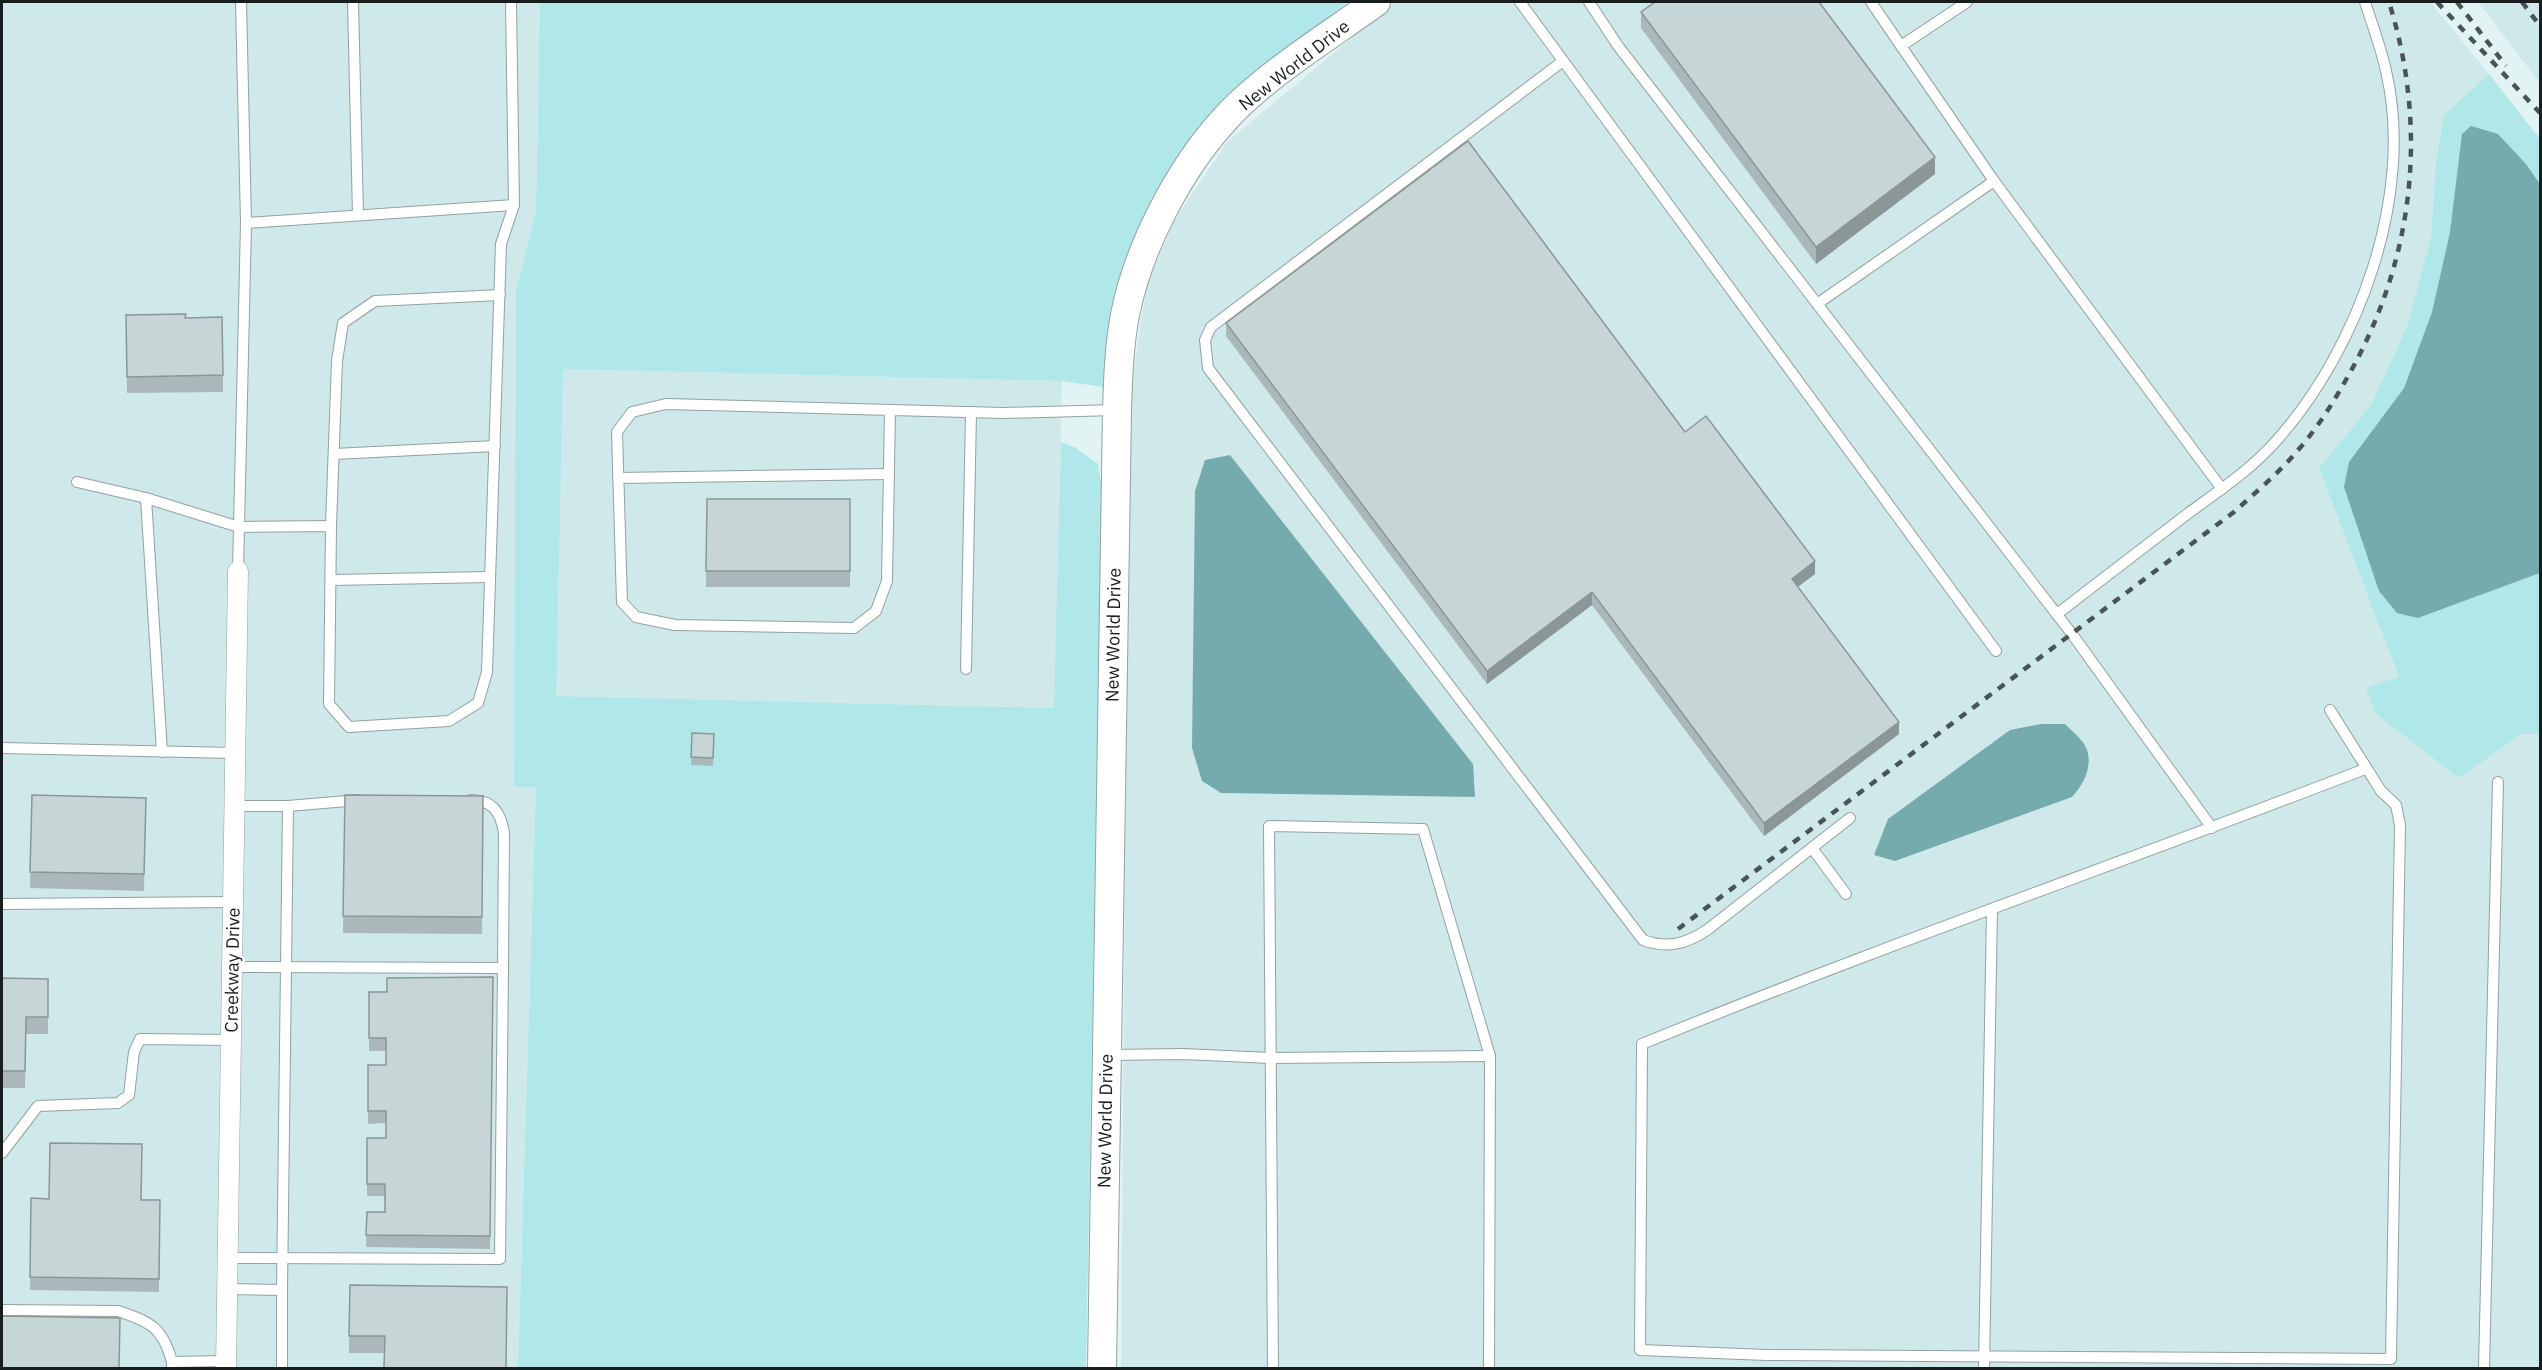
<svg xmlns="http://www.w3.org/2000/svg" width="2542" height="1370" viewBox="0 0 2542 1370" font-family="'IBM Plex Sans',sans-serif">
	<rect width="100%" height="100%" fill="#e2f3f4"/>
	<g fill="#cfe9ea">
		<path d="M2 2H540L536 211 516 290 514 786 536 787 518 1368H2Z"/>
		<path d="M1395 2H2430L2489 74 2444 115 2436 162 2431 238 2407 327 2371 405 2319 468 2399 677 2459 778 2521 733 2540 734V1368H1121L1128 485 1132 380 1147 284 1175 219 1228 141Z"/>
		<path d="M2478 2H2540V83Z"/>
		<path d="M563 369 1062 381 1055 708 555 696Z"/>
	</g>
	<g fill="#b0e7e9">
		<path d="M540 2H1349L1262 67 1160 191 1131 246 1114 309 1103 387 1062 381 563 369 556 696 1054 708 1061 442 1076 448 1098 464 1102 487 1086 1368H518L536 787H514L516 290 536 211Z"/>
		<path d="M2489 74 2540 139V184L2526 164 2498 134 2450 232 2432 312 2404 388 2349 462 2418 618 2540 573V734H2521L2459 778 2375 713 2366 688 2399 677 2319 468 2371 405 2407 327 2431 238 2436 162 2444 115Z"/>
	</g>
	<g fill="#76abae">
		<path d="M2471 126 2498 134 2526 164 2540 184V573L2418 618 2397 613 2379 591 2344 487 2349 462 2404 388 2432 312 2450 232 2462 134Z"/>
		<path d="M1230 455 1473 764 1475 797 1221 793 1202 781 1192 748 1195 491 1205 460Z"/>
		<path d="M2041 724H2065C2070 729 2077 735 2082 741 2096 759 2086 782 2072 797L1895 861 1874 855 1888 819 2010 730Z"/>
	</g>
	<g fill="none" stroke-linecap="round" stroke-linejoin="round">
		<g stroke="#92a1a2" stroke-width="12">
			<g id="lane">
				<path d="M241 2 246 223"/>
				<path d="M353 2 358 215"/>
				<path d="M1520 2 1996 651"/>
				<path d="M1589 2 1618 46 2072 634 2212 828"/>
				<path d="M1871 2 1901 46"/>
				<path d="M1563 61 1211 327 1205 340 1208 368 1643 940C1667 949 1686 944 1707 930L1850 818"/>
				<path d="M1994 181 2222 489"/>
				<path d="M1817 304 1994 181 1901 46 1967 2"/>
				<path d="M890 410 887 581 876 611 854 628 675 625 636 617 622 602 617 432 632 412 666 404 1003 413 1116 410"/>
				<path d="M334 454 495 446"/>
				<path d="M618 478 889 474"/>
				<path d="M77 482 146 498 162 752"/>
				<path d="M146 498 239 527 331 526 329 704 349 727 449 721 478 703 487 672 501 244 514 205"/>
				<path d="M331 526 337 361 343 323 375 301 500 295"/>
				<path d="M238 571 246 223 514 205 511 2"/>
				<path d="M331 580 490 577"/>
				<path d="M2057 614C2100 581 2143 548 2186 515 2218 491 2251 470 2277 440 2359 348 2415 194 2386 71 2381 48 2372 24 2365 2"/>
				<path d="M966 669 971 412"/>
				<path d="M2330 710 2381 791 2396 805 2400 825 2391 1359 1767 1355 1640 1350 1642 1044C1881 946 2125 862 2365 769"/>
				<path d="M2 748 235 753"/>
				<path d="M471 800C493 800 501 813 504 833L503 968"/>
				<path d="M235 806H288L282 1290"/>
				<path d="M288 806 359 800"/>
				<path d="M1812 848 1846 894"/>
				<path d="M2 904 233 902"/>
				<path d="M1109 1055 1183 1054 1271 1058 1490 1056"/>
				<path d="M2 1153 38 1106 118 1103 129 1095 134 1052 140 1039 231 1040"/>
				<path d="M228 1258 500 1259 503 968 232 967"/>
				<path d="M228 1289 282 1290V1368"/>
				<path d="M2 1310 118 1311C151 1322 163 1328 172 1362"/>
				<path d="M172 1367V1362L227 1361"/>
				<path d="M1273 1368 1269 826 1423 829 1490 1056 1489 1368"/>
				<path d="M1984 1368 1992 910"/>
				<path d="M2484 1368 2498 782"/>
			</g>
		</g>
		<g stroke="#92a1a2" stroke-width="21">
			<path id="street" d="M226 1368 238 571"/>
		</g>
		<g stroke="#92a1a2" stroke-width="30">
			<path id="secondary" d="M1102 1368 1117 410C1118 379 1119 346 1125 315 1138 248 1179 169 1225 119 1264 76 1329 36 1376 2"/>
		</g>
		<use href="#lane" stroke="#fff" stroke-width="10"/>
		<use href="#street" stroke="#fff" stroke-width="20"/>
		<use href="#secondary" stroke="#fff" stroke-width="28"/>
		<g stroke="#4b5454" stroke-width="4.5" stroke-dasharray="8 8" stroke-linecap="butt">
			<path d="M2437 2 2540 113"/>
			<path d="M2457 2 2506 66"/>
			<path d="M2522 2 2540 26"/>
			<path d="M1678 929 2234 512C2256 492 2280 472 2299 449 2318 427 2333 403 2347 378 2414 261 2429 130 2389 2"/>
		</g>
	</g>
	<g fill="#aab8b9">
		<path d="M1641 12 1935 174 1816 264 1641 28Z"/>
		<path d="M126 315 186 318 223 375V392L127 393Z"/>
		<path d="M1226 323 1685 432 1815 574 1798 587 1899 734 1764 836 1592 605 1487 684 1226 336Z"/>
		<path d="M707 499H850V587H706Z"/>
		<path d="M692 733 714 734 713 766 691 765Z"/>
		<path d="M32 795 146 798 144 891 30 888Z"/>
		<path d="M345 795 483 796 482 934 343 933Z"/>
		<path d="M493 977 490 1249 366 1247 367 1212H385V1196H367V1138H386V1123L368 1124V1065H386V1051H369V992H387Z"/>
		<path d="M2 978 48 979V1034H26L25 1088H2Z"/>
		<path d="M31 1198 160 1200 159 1292 30 1290Z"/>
		<path d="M350 1285 507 1287 384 1353H349Z"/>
	</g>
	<g fill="#8b9696">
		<path d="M1935 157V174L1816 264V247Z"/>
		<path d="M1815 561V574L1792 591V579Z"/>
		<path d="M1592 592V605L1487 684V671Z"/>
		<path d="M1899 722V734L1764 836V823Z"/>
	</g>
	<g fill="#c6d6d7" stroke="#8b9696" stroke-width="1.5">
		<path d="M1655 2H1819L1935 157 1816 247 1641 12Z"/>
		<path d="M1468 141 1685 432 1706 416 1815 561 1792 579 1899 722 1764 823 1592 592 1487 671 1226 323Z"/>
		<path d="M186 314 185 318 222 317 223 375 127 377 126 315Z"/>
		<path d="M707 499H850V571H706Z"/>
		<path d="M692 733 714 734 713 758 691 757Z"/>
		<path d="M32 795 146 798 144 874 30 872Z"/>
		<path d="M345 795 483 796 482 917 343 916Z"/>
		<path d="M493 977 490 1236 366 1235 367 1212H385V1184H367V1138H386V1111H368V1065H386V1038H369V992H387V978Z"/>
		<path d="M2 978 48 979V1017H26L25 1071H2Z"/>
		<path d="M50 1143 142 1144 141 1200H160L159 1279 30 1277 31 1198 49 1199Z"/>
		<path d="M350 1285 507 1287 506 1368H384L385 1336H349Z"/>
		<path d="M2 1316 120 1318 119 1368H2Z"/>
	</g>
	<g text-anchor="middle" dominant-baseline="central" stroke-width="5" stroke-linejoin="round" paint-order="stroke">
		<g font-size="18" fill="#181e1e" stroke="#fff">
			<text transform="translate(1294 65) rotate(-38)">New World Drive</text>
			<text transform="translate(1113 635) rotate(-89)">New World Drive</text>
			<text transform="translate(232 970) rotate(-89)">Creekway Drive</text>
			<text transform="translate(1105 1121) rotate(-89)">New World Drive</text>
		</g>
	</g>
	<rect width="2542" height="1370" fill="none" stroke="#181e1e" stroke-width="6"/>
</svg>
